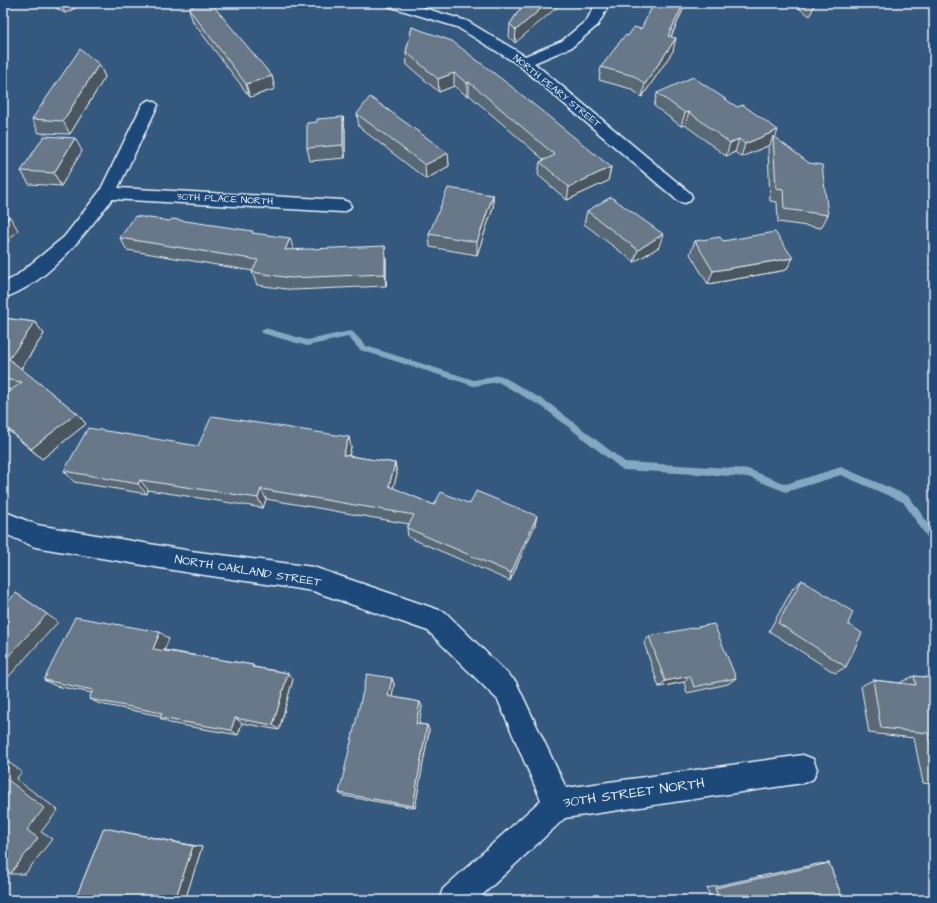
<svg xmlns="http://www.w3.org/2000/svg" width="937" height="903" viewBox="0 0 937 903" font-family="'Architects Daughter',sans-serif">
	<rect width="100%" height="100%" fill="#35587e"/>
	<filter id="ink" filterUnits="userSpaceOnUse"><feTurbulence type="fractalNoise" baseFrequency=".025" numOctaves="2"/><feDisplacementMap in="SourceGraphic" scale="8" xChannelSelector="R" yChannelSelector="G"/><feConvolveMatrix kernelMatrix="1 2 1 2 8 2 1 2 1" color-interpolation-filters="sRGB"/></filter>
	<g filter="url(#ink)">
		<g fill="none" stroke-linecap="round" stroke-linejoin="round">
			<path fill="#84a7c2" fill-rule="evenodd" d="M265 328 307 340 350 331 353 332 366 346 474 380 499 375 502 376 550 404 625 462 748 469 786 484 841 467 909 496 934 532V544L931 543 903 502 841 475 786 492 748 477 623 470 544 408 498 382 474 386 360 350 348 337 307 346 262 333 261 331Z"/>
			<g stroke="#e8f1f8" stroke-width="3">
				<g id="street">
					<path d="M386 3H407L467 21 525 56 562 41 587 20 596 3H610L598 25 572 47 534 63 690 193 692 197 690 201 684 203 678 201 519 65 457 27 388 6Z"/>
					<path d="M150 100 155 102 158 105 118 188 342 200 348 202 351 206 348 210 342 212 112 199C84 235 48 284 3 298V283L15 277 64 237 100 191 142 105 145 102Z"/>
					<path d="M3 511 37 525 191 551 313 567 445 612 516 682 566 788 803 755 813 759 817 769 813 779 803 783 565 818 477 900H439L443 889 541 800 498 700 428 631 313 591 191 573 35 547 3 533Z"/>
				</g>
			</g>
			<use href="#street" fill="#1f4a7a" fill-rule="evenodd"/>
		</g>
		<g fill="#596775" stroke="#e8f1f8">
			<path d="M47 3H86L65 13Z"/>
			<path d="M524 3 515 43 509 37 510 24Z"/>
			<path d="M686 3 671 37 673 51 642 97 631 89 599 80 601 67 628 36 641 29Z"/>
			<path d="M791 3H815L810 16Z"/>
			<path d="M189 9 272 76 275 89 250 97 193 22Z"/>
			<path d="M412 27 611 167 608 181 567 200 538 175 540 162 544 160 469 95 467 96 454 86 439 92 407 65 406 52Z"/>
			<path d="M99 64 105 77 70 134 39 133 32 119Z"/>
			<path d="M657 93 775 138 828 215 821 228 778 222 777 202 770 201 768 149 770 145 741 157 735 152 726 156 685 125 681 126 654 106Z"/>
			<path d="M357 114 448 153 449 166 426 179 359 127Z"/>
			<path d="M343 117 345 130V158L310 161 307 148 317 122Z"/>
			<path d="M82 151 61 186 29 184 21 171Z"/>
			<path d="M493 195V208L477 255 430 247 429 234Z"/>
			<path d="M587 211 659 247 634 262 584 224Z"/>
			<path d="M254 234 293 250 386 259V286L294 290 257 285 252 272 253 271 127 250 120 238Z"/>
			<path d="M695 241H723L793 258 786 270 708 284 690 254Z"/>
			<path d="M3 318 35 322 44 334 21 369 77 413 86 424 42 459 3 426V396L11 390 3 388Z"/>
			<path d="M198 446 351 447 349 456 395 463 397 474 393 488 434 505 470 504 535 525 510 581 408 537 407 528 409 524 266 499 263 508 148 490 147 494 74 482 64 471Z"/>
			<path d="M802 580 846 667 835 673 769 631 793 588Z"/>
			<path d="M649 636 736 678 728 684 687 693 684 682 659 687 644 643Z"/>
			<path d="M169 639 164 650 253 665 254 667 288 673 293 679 279 730 242 723 238 735 169 723 160 718 161 716 100 704 89 699 92 693 56 686 44 680Z"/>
			<path d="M914 676 934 678V784L923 783 914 738 869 733 861 686 873 680 901 683V682Z"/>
			<path d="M392 678 394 684 392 697 420 702 422 707 419 724 427 725 429 730 415 808 343 796 339 793Z"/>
			<path d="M104 828 202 847 185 900H75Z"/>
			<path d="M829 863 843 900H711L707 888 817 864Z"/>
		</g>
		<g fill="#49545f" stroke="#e8f1f8">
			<path d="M61 3H86L65 13Z"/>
			<path d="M548 3H562L515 43 516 30Z"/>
			<path d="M684 3H686L665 49 668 36Z"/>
			<path d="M676 38 673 51 642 97 645 84Z"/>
			<path d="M99 64 105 77 70 134 63 121Z"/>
			<path d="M454 73V86L439 92 438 79Z"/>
			<path d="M272 76 275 89 250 97 246 84Z"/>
			<path d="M469 82V95L467 96V83Z"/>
			<path d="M689 112 685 125 681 126 685 113Z"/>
			<path d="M343 117 345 130V158L343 145Z"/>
			<path d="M778 130 774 141 773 136 770 145 741 157 745 144Z"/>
			<path d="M75 138 82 151 61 186 54 173Z"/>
			<path d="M739 139 735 152 726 156 730 143Z"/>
			<path d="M448 153 449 166 426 179 425 165Z"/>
			<path d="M611 167 608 181 567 200 569 187Z"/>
			<path d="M493 195V208L477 255V242Z"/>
			<path d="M10 217 18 230 3 247V224Z"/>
			<path d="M663 234 659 247 634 262 638 250Z"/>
			<path d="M290 238 294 251 285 250Z"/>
			<path d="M385 246 386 259V286L385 274Z"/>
			<path d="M793 258 786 270 708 284 713 271Z"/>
			<path d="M35 322 44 334 19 371 9 359Z"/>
			<path d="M77 413 86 424 42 459 31 449Z"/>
			<path d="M349 437 351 447 346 465 343 455Z"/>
			<path d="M395 463 397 474 391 496 389 486Z"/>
			<path d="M140 480 148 490 147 494 138 484Z"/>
			<path d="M261 489 266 499 263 508 258 498Z"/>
			<path d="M537 516 535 525 510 581 511 573Z"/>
			<path d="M16 593 58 622 3 683V662Z"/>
			<path d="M160 632 169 639 162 655 153 649Z"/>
			<path d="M288 673 293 679 279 730 273 725Z"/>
			<path d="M690 676 684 682 659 687 665 681Z"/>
			<path d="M392 678 394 684 391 702 388 696Z"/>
			<path d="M420 702 422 707 418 728 416 724Z"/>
			<path d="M235 718 242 723 238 735 231 730Z"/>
			<path d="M427 725 429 730 415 808 413 806Z"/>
			<path d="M3 758 22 772 16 779 58 810 41 832 52 839 25 874H10L27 830 3 776Z"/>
			<path d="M193 846 202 847 185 900H175Z"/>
		</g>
		<g fill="#687888" stroke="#e8f1f8">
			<path d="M197 3H211L272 76 246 84 189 9Z"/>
			<path d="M524 3H548L516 30 510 24Z"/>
			<path d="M654 3H684L668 36 676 38 645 84 634 76 601 67 625 35 628 36 634 27 641 29Z"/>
			<path d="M412 27 452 41 512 87 611 167 569 187 540 162 555 155 469 82 467 83 454 73 438 79 406 52Z"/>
			<path d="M80 49 99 64 63 121 32 119Z"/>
			<path d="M693 77 737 107 743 105 778 130 745 144 739 139 730 143 689 112 685 113 657 93Z"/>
			<path d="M370 97 448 153 425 165 357 114Z"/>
			<path d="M343 117V145L307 148V123L317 122V119Z"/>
			<path d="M44 136 75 138 54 173 21 171Z"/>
			<path d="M773 136 809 163 822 165 828 215 784 209 783 189 776 188Z"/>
			<path d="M448 188 493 195 477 242 429 234Z"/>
			<path d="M611 197 663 234 638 250 587 211Z"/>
			<path d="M3 216 10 217 3 224Z"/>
			<path d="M135 216 170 221 172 219 253 231 252 233 290 238 285 250 385 246V274L290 278 252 272 258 260 120 238Z"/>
			<path d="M775 232 793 258 713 271 695 241 720 237 723 241Z"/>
			<path d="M3 318 35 322 9 359 77 413 31 449 3 424V396L22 382 3 379Z"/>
			<path d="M212 416 349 437 343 455 395 463 389 486 434 505 441 492 470 504 476 491 537 516 511 573 407 528 414 515 261 489 258 498 140 480 138 484 64 471 88 428 198 446Z"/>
			<path d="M802 580 853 612 848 624 862 633 846 667 778 623Z"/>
			<path d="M16 593 47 614 3 662V607Z"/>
			<path d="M75 617 160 632 153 649 253 665 252 667 288 673 273 725 235 718 231 730 160 718 162 713 89 699 93 690 44 680Z"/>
			<path d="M714 624 736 678 694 687 690 676 665 681 649 636Z"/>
			<path d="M367 674 392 678 388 696 420 702 416 724 427 725 413 806 339 793Z"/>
			<path d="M914 676 934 678V762L928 733 881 728 873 680 916 685Z"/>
			<path d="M3 765 8 768 3 774Z"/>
			<path d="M3 776 44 808 27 830 38 838 10 874 3 868Z"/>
			<path d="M104 828 193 846 175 900H75Z"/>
			<path d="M829 863 843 900H719L715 888Z"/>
		</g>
	</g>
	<g text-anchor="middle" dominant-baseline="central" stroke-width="3" stroke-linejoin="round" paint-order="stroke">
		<g font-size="10" fill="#e8f1f8" stroke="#1f4a7a">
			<text transform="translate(557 91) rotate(39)">NORTH PEARY STREET</text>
			<text transform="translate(225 199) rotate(3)">30TH PLACE NORTH</text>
		</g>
		<g font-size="12" fill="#e8f1f8" stroke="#1f4a7a">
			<text transform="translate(248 571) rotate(9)">NORTH OAKLAND STREET</text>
		</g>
		<g font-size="14" fill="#e8f1f8" stroke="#1f4a7a">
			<text transform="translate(634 793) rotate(-8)">30TH STREET NORTH</text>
		</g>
	</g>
	<rect width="937" height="903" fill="none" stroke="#1f4a7a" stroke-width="16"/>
	<rect x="8" y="8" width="921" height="887" fill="none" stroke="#e8f1f8" stroke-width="1.5" filter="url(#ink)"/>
</svg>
